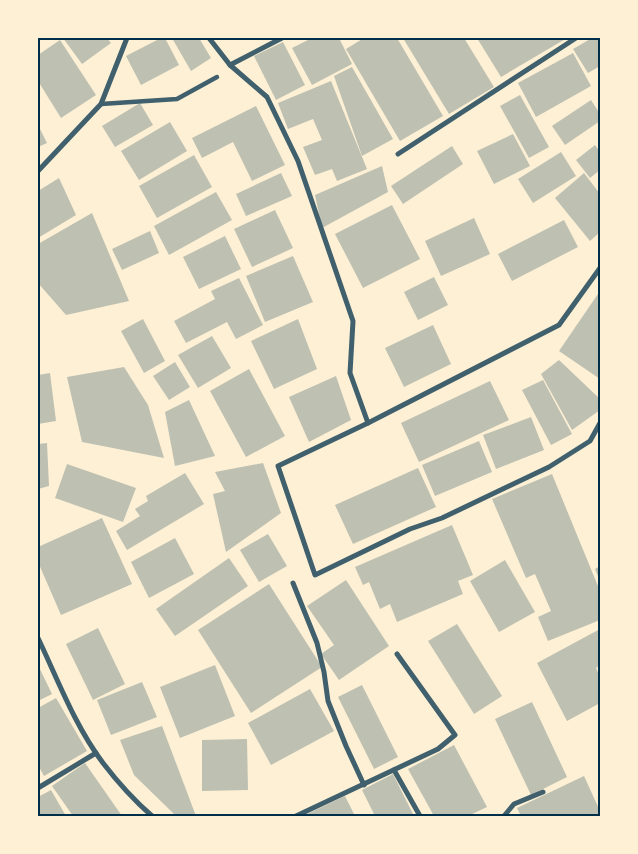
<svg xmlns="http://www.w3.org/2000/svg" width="638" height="854" viewBox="0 0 638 854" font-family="Barlow,sans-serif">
	<rect width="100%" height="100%" fill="#fdf0d5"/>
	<g fill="#bec0b2">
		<path d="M63 38H107L111 43 82 64Z"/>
		<path d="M161 38H165L179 65 141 85 126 56Z"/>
		<path d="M172 38H199L211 58 191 71Z"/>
		<path d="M312 38H339L352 64 312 85 292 48Z"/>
		<path d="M364 38H397L443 116 400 141 346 49Z"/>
		<path d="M403 38H464L494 87 449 114Z"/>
		<path d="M477 38H567L501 77Z"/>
		<path d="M592 38H600V66L588 73 573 49Z"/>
		<path d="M60 40 96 95 61 118 38 81V55Z"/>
		<path d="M283 42 305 85 276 100 254 56Z"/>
		<path d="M573 53 591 86 536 117 518 83Z"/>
		<path d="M352 67 393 139 362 156 334 76Z"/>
		<path d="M331 81 367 169 337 181 332 169 315 175 303 147 322 140 313 119 288 129 278 103Z"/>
		<path d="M520 95 549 147 529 158 500 106Z"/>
		<path d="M591 100 600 114V121L565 145 552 126Z"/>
		<path d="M140 103 153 125 115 147 102 126Z"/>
		<path d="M256 106 285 165 252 181 233 142 202 158 192 138Z"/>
		<path d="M170 122 187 151 139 180 121 151Z"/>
		<path d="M38 125 47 143 38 147Z"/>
		<path d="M513 134 530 166 494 184 477 151Z"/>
		<path d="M595 145 600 152V170L590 178 576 160Z"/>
		<path d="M452 146 463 164 403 204 391 186Z"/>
		<path d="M561 152 576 176 533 203 518 179Z"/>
		<path d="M194 155 212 187 157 218 139 186Z"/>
		<path d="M382 166 388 192 322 228 315 195Z"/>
		<path d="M281 173 292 196 246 216 236 194Z"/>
		<path d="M584 173 600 194V232L590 241 555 198Z"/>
		<path d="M59 178 76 215 38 238V191Z"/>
		<path d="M216 192 232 220 169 255 154 226Z"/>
		<path d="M392 205 420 259 363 288 335 234Z"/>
		<path d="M275 210 293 248 252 267 234 229Z"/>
		<path d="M92 213 129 301 66 315 38 283V244Z"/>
		<path d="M474 218 490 254 441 276 425 241Z"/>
		<path d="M564 220 578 247 512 281 498 254Z"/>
		<path d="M150 231 159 253 122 270 112 249Z"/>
		<path d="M225 236 241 269 199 289 183 257Z"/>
		<path d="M293 256 313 302 265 322 246 276Z"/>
		<path d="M434 277 448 305 418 320 404 292Z"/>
		<path d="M239 278 263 325 236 339 227 322 186 343 174 321 215 299 211 291Z"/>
		<path d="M600 291V379L559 351Z"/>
		<path d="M143 319 165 361 144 373 121 331Z"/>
		<path d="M298 319 317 369 274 389 251 341Z"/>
		<path d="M433 325 451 364 404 387 385 348Z"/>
		<path d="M212 336 231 368 198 388 178 355Z"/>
		<path d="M559 360 600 399V410L572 430 541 374Z"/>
		<path d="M175 362 190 387 169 400 153 376Z"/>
		<path d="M124 367 148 405 164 458 82 442 67 377Z"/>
		<path d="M249 369 285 436 246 457 210 391Z"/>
		<path d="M50 373 56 421 38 424V375Z"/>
		<path d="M336 376 351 420 309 442 289 397Z"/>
		<path d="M543 380 572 434 551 445 522 390Z"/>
		<path d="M490 381 509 420 419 462 401 423Z"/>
		<path d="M189 400 215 456 175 466 165 412Z"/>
		<path d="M531 417 544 450 496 469 483 435Z"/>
		<path d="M479 441 492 472 435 496 422 465Z"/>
		<path d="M47 443 49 486 38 489V444Z"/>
		<path d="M263 463 281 513 226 552 213 494 225 491 215 472Z"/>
		<path d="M67 464 136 488 123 522 55 498Z"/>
		<path d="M418 468 436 507 353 544 335 505Z"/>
		<path d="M185 473 204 504 127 550 116 531 140 516 135 509 148 501 146 496Z"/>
		<path d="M552 474 600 591V620L548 641 538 617 551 611 535 574 526 578 492 499Z"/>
		<path d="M102 518 132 584 61 615 38 562V547Z"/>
		<path d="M452 525 473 575 458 581 463 594 397 622 390 604 380 609 369 582 363 585 355 567Z"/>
		<path d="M268 534 287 566 259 582 240 550Z"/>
		<path d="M175 538 194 574 149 598 131 562Z"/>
		<path d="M229 558 248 586 175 636 156 609Z"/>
		<path d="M505 560 535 612 499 632 470 581Z"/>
		<path d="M600 566V581L595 569Z"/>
		<path d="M346 580 389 646 339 680 321 654 334 645 307 606Z"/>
		<path d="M269 584 322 667 251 713 198 630Z"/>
		<path d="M457 624 502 696 474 714 428 641Z"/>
		<path d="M98 628 125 684 93 700 66 644Z"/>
		<path d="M600 629V665L596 668 600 677V703L567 721 537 663Z"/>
		<path d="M38 665 52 694 38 701Z"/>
		<path d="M215 665 235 716 180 738 160 687Z"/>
		<path d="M142 682 157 717 111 735 97 700Z"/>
		<path d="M362 685 398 757 374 769 338 697Z"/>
		<path d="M310 689 334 731 271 765 248 723Z"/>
		<path d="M56 698 87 751 44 776 38 765V708Z"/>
		<path d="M532 702 567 777 531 795 495 719Z"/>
		<path d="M162 726 196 816 174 814 134 775 120 740Z"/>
		<path d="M247 739 248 790 202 791V740Z"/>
		<path d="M454 745 487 807 468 816H434L408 769Z"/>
		<path d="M85 763 122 816H73L52 786Z"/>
		<path d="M393 774 414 816H375L362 790Z"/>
		<path d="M584 776 600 811V816H521L517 808Z"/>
		<path d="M51 790 66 816H38V797Z"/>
		<path d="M345 796 355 816H303Z"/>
	</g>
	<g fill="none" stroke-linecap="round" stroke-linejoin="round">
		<path stroke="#3f606c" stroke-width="4.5" d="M101 104 177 99 217 77"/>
		<g stroke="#3f606c" stroke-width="5">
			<path d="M209 38 230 65 267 97 298 161 353 321 350 373 368 423 278 466 315 575 410 529 442 518 549 467 590 441 600 423"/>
			<path d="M230 65 282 38"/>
			<path d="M398 154 576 38"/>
			<path d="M38 171 101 104 127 38"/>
			<path d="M368 423 559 325 600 268"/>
			<path d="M293 583 317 643 324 672 328 701 346 746 364 785"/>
			<path d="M38 638C58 680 75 726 103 763 116 780 136 802 152 816"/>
			<path d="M394 770 420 816"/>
			<path d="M38 788 96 753"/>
			<path d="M296 816 438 749 455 735 397 654"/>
			<path d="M504 816 514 804 543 792"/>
		</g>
	</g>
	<rect width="638" height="854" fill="none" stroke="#fdf0d5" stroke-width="78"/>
	<rect x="39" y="39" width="560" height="776" fill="none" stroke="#003049" stroke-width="2"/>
</svg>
